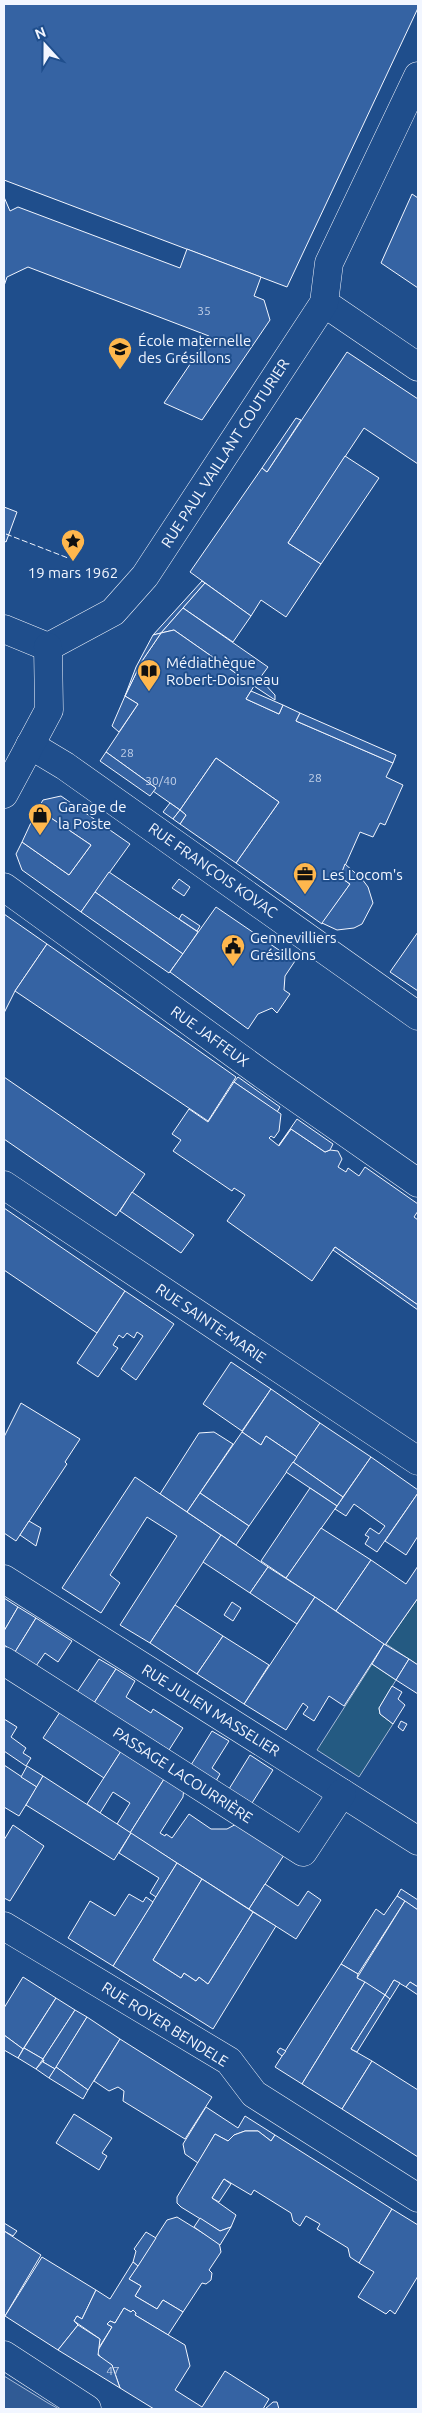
<svg xmlns="http://www.w3.org/2000/svg" width="422" height="2413" viewBox="0 0 422 2413" font-family="Ubuntu,sans-serif">
	<rect width="100%" height="100%" fill="#1f4e8c"/>
	<g fill="#245a82" stroke="#a8bbd7">
		<path d="M418 1598V1665L386 1644Z"/>
		<path d="M372 1664 396 1680 379 1708 380 1714 393 1724 359 1777 317 1750Z"/>
	</g>
	<path fill="#305b95" stroke="#a8bbd7" d="M4 2376 48 2403 59 2409H4Z"/>
	<g fill="#3563a3" stroke="#f2f6ff">
		<path d="M4 4H418V8L287 287 4 180Z"/>
		<path d="M412 194 418 198V288L381 263Z"/>
		<path d="M4 197 10 211 18 207 180 268 187 249 261 277 254 296 264 300 270 320 202 420 164 403 209 336 28 267 7 277 4 286Z"/>
		<path d="M347 352 418 399V464L364 428 288 543 321 564 286 617 261 600 251 616 190 572 262 468 267 472Z"/>
		<path d="M296 418 301 420 267 472 262 468Z"/>
		<path d="M345 456 379 478 321 564 288 543Z"/>
		<path d="M4 507 17 512 6 542 4 541Z"/>
		<path d="M202 581 205 583 161 633 153 635Z"/>
		<path d="M205 583 251 616 233 642 183 608Z"/>
		<path d="M183 608 268 667 254 686 174 630 161 633Z"/>
		<path d="M174 630 254 686 246 699 279 714 283 705 300 713 296 721 393 763 386 777 403 785 385 825 380 823 373 837 360 832 340 877 350 884 322 924 236 863 279 802 216 758 180 810 153 791 156 788 106 752 138 704 125 696 142 661 161 633Z"/>
		<path d="M161 633 142 661 125 696 136 667 153 635Z"/>
		<path d="M260 679 275 695V700L254 686Z"/>
		<path d="M251 691 283 705 279 714 246 699Z"/>
		<path d="M125 696 138 704 119 732 112 726Z"/>
		<path d="M300 713 396 755 393 763 296 721Z"/>
		<path d="M106 752 156 788 150 796 100 761Z"/>
		<path d="M216 758 279 802 236 863 180 824 186 815 180 810Z"/>
		<path d="M61 796 130 844 81 912 22 870 16 854 22 842 69 875 91 845 45 814 42 818 35 814 43 800Z"/>
		<path d="M170 803 180 810 173 819 163 812Z"/>
		<path d="M180 810 186 815 180 824 173 819Z"/>
		<path d="M35 814 42 818 45 814 91 845 69 875 22 842Z"/>
		<path d="M345 864 362 879 368 887 373 903 362 924 354 928 337 930 322 923 350 884 340 877Z"/>
		<path d="M109 872 198 932 183 954 95 892Z"/>
		<path d="M179 879 190 887 184 896 172 888Z"/>
		<path d="M95 892 183 954 169 973 81 912Z"/>
		<path d="M216 907 295 961 285 976 284 990 290 994 277 1013 272 1008 258 1014 248 1029 170 972Z"/>
		<path d="M4 914 47 944 15 991 4 1013Z"/>
		<path d="M182 914 200 926 197 931 179 919Z"/>
		<path d="M418 932V991L390 972Z"/>
		<path d="M47 944 236 1077 208 1121 15 991Z"/>
		<path d="M4 1077 145 1174 116 1216 4 1139Z"/>
		<path d="M238 1077 280 1107 277 1112 234 1082Z"/>
		<path d="M234 1082 281 1114 279 1131 274 1138 271 1136 269 1138 279 1146 291 1129 325 1152 330 1150 338 1151 342 1159 338 1167 346 1172 348 1168 359 1176 365 1167 418 1204V1211L414 1217 418 1220V1305L335 1247 312 1281 227 1221 245 1195 234 1188 232 1191 173 1151 181 1140 172 1134 189 1109 208 1122Z"/>
		<path d="M297 1119 333 1144 330 1150 325 1152 291 1129 279 1145Z"/>
		<path d="M132 1192 194 1235 181 1253 120 1211Z"/>
		<path d="M4 1208 125 1291 97 1333 4 1270Z"/>
		<path d="M335 1247 418 1305V1310L333 1250Z"/>
		<path d="M125 1291 174 1324 136 1380 121 1369 143 1336 137 1332 134 1338 127 1333 123 1338 119 1335 113 1345 118 1348 98 1377 77 1363Z"/>
		<path d="M231 1362 271 1389 242 1431 203 1404Z"/>
		<path d="M271 1389 320 1423 297 1457 266 1436 261 1445 242 1432Z"/>
		<path d="M21 1403 80 1439 65 1462 67 1464 16 1541 4 1533V1437Z"/>
		<path d="M320 1423 371 1457 343 1497 293 1462Z"/>
		<path d="M214 1432 233 1444 187 1512 160 1494 199 1433Z"/>
		<path d="M242 1432 261 1445 266 1436 297 1457 249 1526 200 1493Z"/>
		<path d="M371 1457 418 1490V1493L377 1552 365 1544 369 1537 365 1535 370 1528 379 1534 385 1526 354 1504 346 1516 335 1509Z"/>
		<path d="M293 1462 343 1497 337 1506 286 1472Z"/>
		<path d="M135 1477 221 1535 150 1643 120 1625 177 1536 147 1517 110 1575 120 1583 101 1613 62 1588Z"/>
		<path d="M310 1488 337 1506 286 1578 261 1561Z"/>
		<path d="M200 1493 249 1526 236 1545 187 1512Z"/>
		<path d="M418 1493V1536L406 1555 385 1541Z"/>
		<path d="M29 1521 41 1528 36 1546 20 1535Z"/>
		<path d="M321 1528 371 1560 336 1611 286 1578Z"/>
		<path d="M221 1535 268 1567 250 1593 203 1562Z"/>
		<path d="M371 1560 406 1584 418 1566V1598L385 1645 336 1611Z"/>
		<path d="M268 1567 315 1597 297 1624 250 1593Z"/>
		<path d="M315 1597 384 1644 344 1706 329 1696 314 1721 303 1714 308 1707 303 1703 286 1730 244 1704Z"/>
		<path d="M4 1598 18 1607 4 1631Z"/>
		<path d="M232 1602 241 1608 233 1621 224 1615Z"/>
		<path d="M175 1605 223 1636 197 1674 150 1643Z"/>
		<path d="M18 1607 36 1618 15 1652 4 1645V1631Z"/>
		<path d="M36 1618 72 1641 58 1662 45 1653 36 1666 15 1652Z"/>
		<path d="M223 1636 269 1665 244 1704 197 1674Z"/>
		<path d="M384 1644 409 1659 396 1680 372 1664Z"/>
		<path d="M99 1659 116 1669 94 1703 77 1692Z"/>
		<path d="M409 1659 418 1665V1694L396 1680Z"/>
		<path d="M116 1669 135 1681 126 1697 151 1713 153 1709 183 1728 169 1750 94 1703Z"/>
		<path d="M392 1686 402 1692 398 1699 405 1705 393 1724 380 1714 379 1708Z"/>
		<path d="M62 1709 123 1748 104 1778 43 1738Z"/>
		<path d="M4 1719 17 1727 11 1737 26 1748 23 1753 31 1758 26 1766 4 1751Z"/>
		<path d="M401 1721 407 1724 403 1731 398 1727Z"/>
		<path d="M212 1731 229 1741 212 1768 220 1774 216 1781 191 1765Z"/>
		<path d="M123 1748 166 1776 130 1833 117 1824 130 1803 113 1792 100 1813 87 1804Z"/>
		<path d="M250 1755 273 1770 252 1803 229 1789Z"/>
		<path d="M4 1765 37 1787 19 1816 4 1807Z"/>
		<path d="M27 1766 43 1776 37 1787 21 1777Z"/>
		<path d="M43 1776 131 1833 114 1860 26 1805Z"/>
		<path d="M166 1776 184 1787 183 1797 160 1833 165 1836 166 1834 172 1838 189 1814 211 1829H227L240 1822 286 1852 249 1909 130 1833Z"/>
		<path d="M13 1825 44 1846 10 1901 4 1898V1840Z"/>
		<path d="M131 1833 177 1863 156 1897 150 1893 159 1878 119 1853Z"/>
		<path d="M177 1863 202 1879 153 1960 181 1978 184 1973 196 1981 199 1977 208 1984 253 1912 276 1926 213 2029 113 1966Z"/>
		<path d="M202 1879 253 1912 208 1984 199 1977 196 1981 184 1973 181 1978 153 1960Z"/>
		<path d="M265 1884 298 1906 308 1891 321 1900 296 1939 249 1909Z"/>
		<path d="M401 1889 418 1900V1910L397 1896Z"/>
		<path d="M129 1894 143 1902 146 1897 153 1902 113 1966 68 1938 90 1901 115 1916Z"/>
		<path d="M397 1896 405 1901 358 1974 341 1964 376 1909 384 1915Z"/>
		<path d="M405 1901 418 1910V1987L410 1982 406 1987 394 1980 385 1995 357 1978Z"/>
		<path d="M341 1964 358 1974 357 1978 365 1982 302 2084 275 2067Z"/>
		<path d="M23 1977 56 1998 23 2049 4 2035V2008Z"/>
		<path d="M394 1980 400 1983 390 1999 385 1995Z"/>
		<path d="M365 1982 385 1995 351 2049 372 2061 342 2109 302 2084Z"/>
		<path d="M410 1982 418 1987V1995L406 1987Z"/>
		<path d="M385 1995 390 1999 357 2052 351 2049Z"/>
		<path d="M56 1998 75 2010 43 2059 24 2048Z"/>
		<path d="M75 2010 87 2017 55 2069 43 2062V2059Z"/>
		<path d="M87 2017 120 2039 88 2090 56 2067Z"/>
		<path d="M4 2035 23 2049 18 2058 4 2050Z"/>
		<path d="M120 2039 212 2097 185 2139 123 2101 124 2091 118 2087 109 2091 94 2081Z"/>
		<path d="M24 2048 43 2059 36 2069 18 2058Z"/>
		<path d="M280 2048 286 2051 282 2056 277 2052Z"/>
		<path d="M44 2060 43 2062 55 2069 49 2078 36 2069Z"/>
		<path d="M372 2061 418 2090V2157L342 2109Z"/>
		<path d="M56 2067 88 2090 83 2099 49 2078Z"/>
		<path d="M206 2107 238 2128 245 2116 275 2135 271 2141 258 2131H245L234 2135 228 2141 215 2134 198 2163 185 2154 183 2144Z"/>
		<path d="M74 2114 112 2138 102 2153 107 2156 99 2170 56 2143Z"/>
		<path d="M245 2131H258L271 2141 275 2135 392 2209 359 2263 350 2257 348 2248 317 2229 320 2224 306 2216 300 2226 293 2221 291 2213 254 2190 251 2195 224 2179 212 2198 236 2215 231 2227 220 2231 181 2207 177 2203V2197L215 2134 228 2141 234 2135Z"/>
		<path d="M224 2179 231 2184 219 2202 212 2198Z"/>
		<path d="M392 2209 418 2225V2276L395 2314 390 2310 386 2314 358 2297 374 2272 359 2263Z"/>
		<path d="M177 2217 219 2243 220 2247 221 2252 209 2270 212 2273 211 2280 206 2284 202 2283 183 2312 163 2300 157 2309 135 2296 141 2286 129 2279 167 2220Z"/>
		<path d="M200 2218 220 2231 231 2227 220 2245 194 2227Z"/>
		<path d="M4 2223 17 2231 13 2236 4 2231Z"/>
		<path d="M4 2231 41 2255 5 2316H4Z"/>
		<path d="M146 2232 156 2238 138 2266 133 2262 136 2251 134 2249Z"/>
		<path d="M42 2257 96 2290 82 2319 77 2316 74 2321 78 2325 58 2350 5 2316Z"/>
		<path d="M133 2262 138 2266 129 2279 141 2286 135 2296 157 2309 163 2300 183 2312 168 2335 135 2315 136 2313 133 2310 131 2312 124 2308 115 2323 110 2321 107 2324 112 2327 98 2349 100 2339 74 2321 77 2316 82 2319 96 2290 110 2299Z"/>
		<path d="M124 2308 131 2312 133 2310 136 2313 135 2315 185 2345 190 2366 175 2390 202 2407 225 2371 269 2399 263 2409H154L120 2388 112 2365 103 2361 97 2352 112 2327 107 2324 110 2321 115 2323Z"/>
		<path d="M78 2325 100 2339 98 2355 112 2365 120 2388 58 2350Z"/>
		<path d="M273 2402H277L279 2409H265Z"/>
	</g>
	<g fill="none" stroke-linecap="round" stroke-linejoin="round">
		<g stroke="#f2f6ff" stroke-width="29">
			<g id="minor">
				<path d="M324 303 418 367"/>
				<path d="M4 629 48 647"/>
				<path d="M48 647 113 612 145 576 324 303 329 263 418 76"/>
				<path d="M30 745 65 766 418 1016"/>
				<path d="M4 794 49 710 48 647"/>
				<path d="M4 887 262 1074 418 1183"/>
				<path d="M4 1185 418 1461"/>
				<path d="M4 1579 418 1841"/>
				<path d="M4 1661 303 1852 342 1793"/>
				<path d="M4 1926 229 2061 254 2094 418 2198"/>
				<path d="M4 2355 87 2409"/>
			</g>
		</g>
		<use href="#minor" stroke="#1f4e8c" stroke-width="28"/>
		<path stroke="#f2f6ff" stroke-width="1" stroke-dasharray="6 2.5" stroke-linecap="butt" d="M6 534 68 558"/>
	</g>
	<defs>
		<g id="school-pin" transform="scale(1.25)"><path d="M0 17L-7.5 6A9.5 9.5 0 1 1 7.5 6Z" fill="#ffb74d" stroke="#1f4e8c"/><path d="M0-5L7-2L0 1L-7-2ZM-4 1L0 2.5L4 1V4Q0 6-4 4Z" fill="#111"/></g>
		<g id="sight-pin" transform="scale(1.25)"><path d="M0 17L-7.5 6A9.5 9.5 0 1 1 7.5 6Z" fill="#ffb74d" stroke="#1f4e8c"/><path d="M0-6L1.8-2.2L6-1.7L2.9 1.2L3.7 5.4L0 3.3L-3.7 5.4L-2.9 1.2L-6-1.7L-1.8-2.2Z" fill="#111"/></g>
		<g id="library-pin" transform="scale(1.25)"><path d="M0 17L-7.5 6A9.5 9.5 0 1 1 7.5 6Z" fill="#ffb74d" stroke="#1f4e8c"/><path d="M-6-4Q-3-5.5-.7-3.5V5Q-3 3-6 4ZM6-4Q3-5.5 .7-3.5V5Q3 3 6 4Z" fill="#111"/></g>
		<g id="shop-pin" transform="scale(1.25)"><path d="M0 17L-7.5 6A9.5 9.5 0 1 1 7.5 6Z" fill="#ffb74d" stroke="#1f4e8c"/><path d="M-5-2.5h2.3a2.7 3.5 0 0 1 5.4 0H5L5.5 6h-11ZM-1.5-2.5h3a1.5 2.3 0 0 0-3 0Z" fill="#111"/></g>
		<g id="office-pin" transform="scale(1.25)"><path d="M0 17L-7.5 6A9.5 9.5 0 1 1 7.5 6Z" fill="#ffb74d" stroke="#1f4e8c"/><path d="M-6-3h4V-5.5h4V-3h4V5H-6ZM-1-4.5V-3h2v-1.5ZM-6 0V1H6V0Z" fill="#111"/></g>
		<g id="civic-pin" transform="scale(1.25)"><path d="M0 17L-7.5 6A9.5 9.5 0 1 1 7.5 6Z" fill="#ffb74d" stroke="#1f4e8c"/><path d="M-.6-6.5H3V-4.5H.6V-3L4-1V1h2V6H-6V1h2V-1L-.6-3ZM-1.2 2.5V6h2.4V2.5Z" fill="#111"/></g>
	</defs>
	<g fill-rule="evenodd">
		<use href="#school-pin" x="120" y="349"/>
		<use href="#sight-pin" x="73" y="541"/>
		<use href="#library-pin" x="149" y="671"/>
		<use href="#shop-pin" x="40" y="815"/>
		<use href="#office-pin" x="305" y="874"/>
		<use href="#civic-pin" x="233" y="946"/>
	</g>
	<g text-anchor="middle" dominant-baseline="central" stroke-width="4" stroke-linejoin="round" paint-order="stroke">
		<g font-size="12" fill="#c3d1e8">
			<text x="204" y="310">35</text>
			<text x="127" y="752">28</text>
			<text x="315" y="777">28</text>
			<text x="161" y="780">30/40</text>
			<text x="113" y="2370">47</text>
		</g>
		<g font-size="15" fill="#f2f6ff" stroke="#1f4e8c" text-anchor="start">
			<text x="138" y="340">École maternelle<tspan x="138" dy="17">des Grésillons</tspan></text>
			<text x="73" y="572" text-anchor="middle">19 mars 1962</text>
			<text x="166" y="662">Médiathèque<tspan x="166" dy="17">Robert-Doisneau</tspan></text>
			<text x="58" y="806">Garage de<tspan x="58" dy="17">la Poste</tspan></text>
			<text x="322" y="874">Les Locom's</text>
			<text x="250" y="937">Gennevilliers<tspan x="250" dy="17">Grésillons</tspan></text>
		</g>
		<g font-size="15" fill="#f2f6ff" stroke="#1f4e8c">
			<text transform="translate(225 453) rotate(-57)">RUE PAUL VAILLANT COUTURIER</text>
			<text transform="translate(213 870) rotate(35)">RUE FRANÇOIS KOVAC</text>
			<text transform="translate(210 1036) rotate(36)">RUE JAFFEUX</text>
			<text transform="translate(211 1323) rotate(34)">RUE SAINTE-MARIE</text>
			<text transform="translate(211 1710) rotate(32)">RUE JULIEN MASSELIER</text>
			<text transform="translate(183 1775) rotate(33)">PASSAGE LACOURRIÈRE</text>
			<text transform="translate(165 2024) rotate(32)">RUE ROYER BENDELE</text>
		</g>
	</g>
	<rect width="422" height="2413" fill="none" stroke="#f2f6ff" stroke-width="10"/>
	<g transform="translate(45 45) rotate(339)" stroke="#1f4e8c" stroke-width="4" paint-order="stroke">
	<path d="M0-4L9 19L0 12L-9 19Z" fill="#f2f6ff"/>
	<text y="-8" font-size="14" font-weight="bold" text-anchor="middle" fill="#f2f6ff">N</text>
	</g>
</svg>
